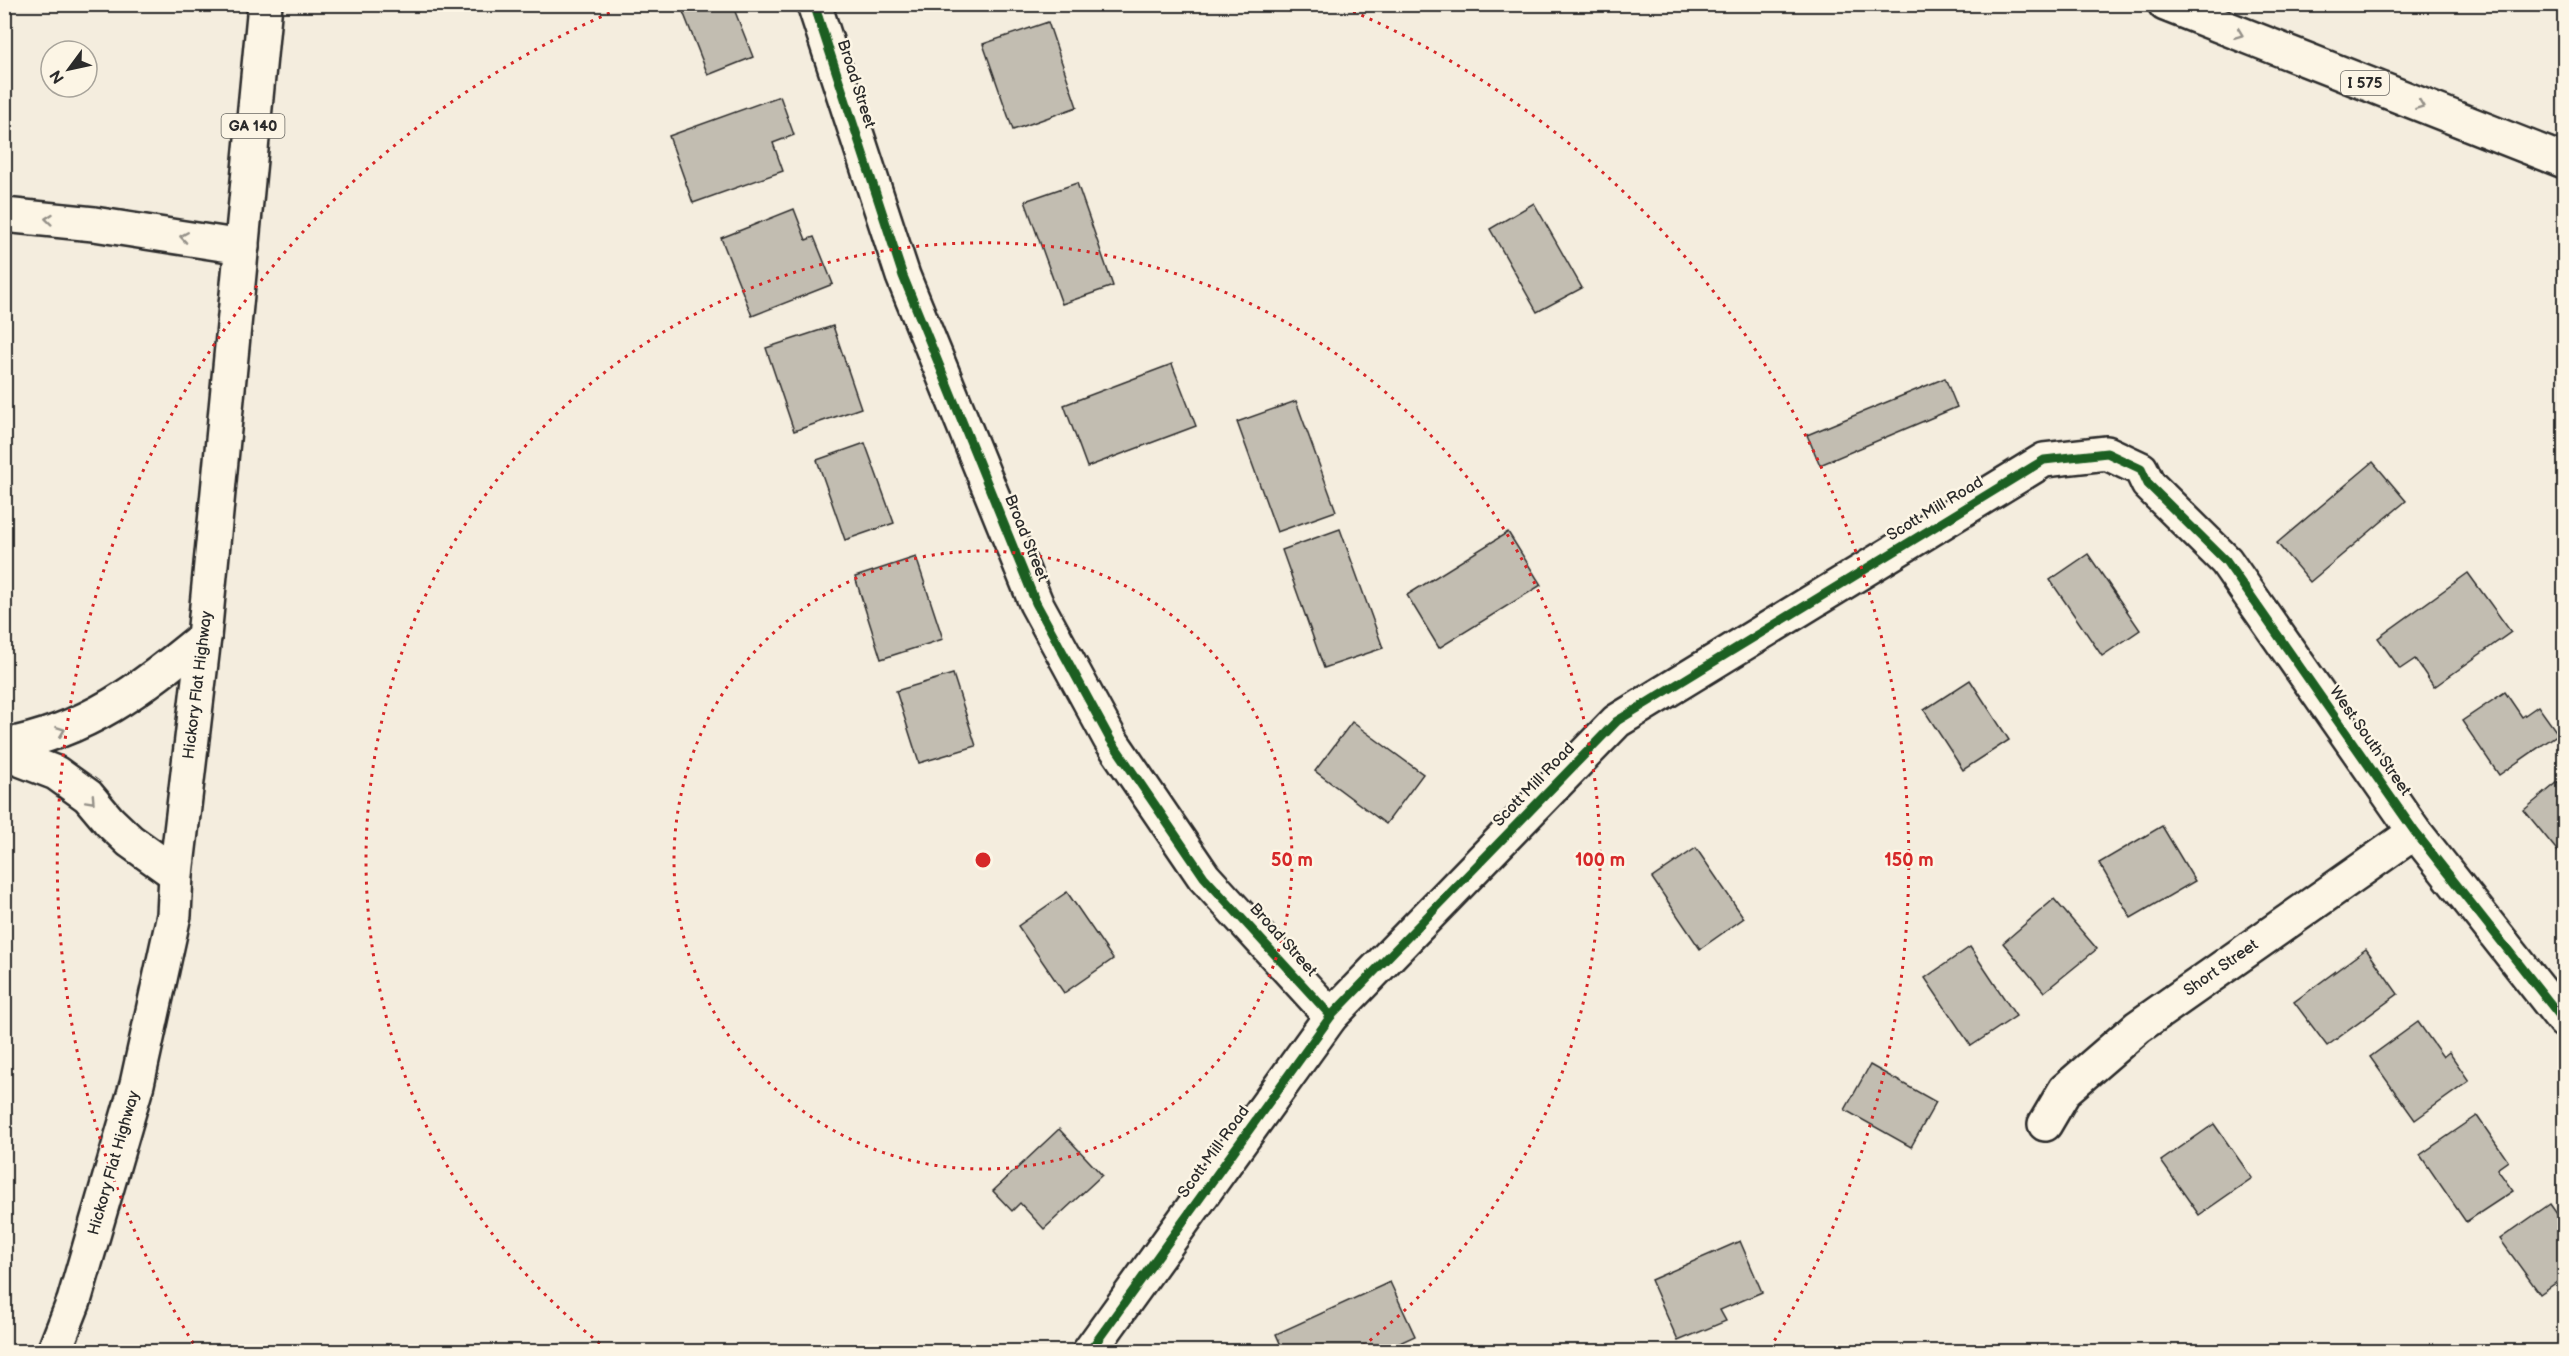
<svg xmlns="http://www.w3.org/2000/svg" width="2569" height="1356" viewBox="0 0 2569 1356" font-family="'Balsamiq Sans',sans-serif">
	<rect width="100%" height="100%" fill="#f4edde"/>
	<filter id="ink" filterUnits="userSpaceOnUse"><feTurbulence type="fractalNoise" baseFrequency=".0167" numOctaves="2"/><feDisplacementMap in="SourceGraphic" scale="12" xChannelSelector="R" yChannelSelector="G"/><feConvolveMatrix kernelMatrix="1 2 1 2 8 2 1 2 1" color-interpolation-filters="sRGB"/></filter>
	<g filter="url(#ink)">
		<g fill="#c2bdb1" stroke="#2b2b2b" stroke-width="1.5">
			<path d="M680 4H732L753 57 708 75Z"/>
			<path d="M1048 22 1077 107 1013 130 983 44Z"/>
			<path d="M780 96 794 135 773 143 783 171 693 203 669 136Z"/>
			<path d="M1077 183 1113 286 1062 304 1025 201Z"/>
			<path d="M1534 203 1582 288 1537 312 1490 229Z"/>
			<path d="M794 209 806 240 814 237 833 284 752 316 721 238Z"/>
			<path d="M833 326 861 408 794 431 766 348Z"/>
			<path d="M1172 364 1196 426 1087 467 1064 405Z"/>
			<path d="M1945 378 1957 407 1820 465 1807 435Z"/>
			<path d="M1296 401 1336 511 1277 532 1237 422Z"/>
			<path d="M865 443 894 523 845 540 817 460Z"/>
			<path d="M2373 462 2406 501 2310 582 2277 543Z"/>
			<path d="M1340 529 1383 648 1324 668 1282 550Z"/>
			<path d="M1508 532 1541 585 1439 648 1407 595Z"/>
			<path d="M2088 554 2140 630 2102 656 2050 580Z"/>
			<path d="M916 557 943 639 881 659 855 577Z"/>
			<path d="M2468 573 2511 632 2434 687 2415 659 2400 669 2378 638Z"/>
			<path d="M953 674 976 746 919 763 896 691Z"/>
			<path d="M1970 680 2009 740 1963 770 1924 710Z"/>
			<path d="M2505 692 2522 717 2538 706 2558 734 2499 775 2462 721Z"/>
			<path d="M1352 722 1423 774 1386 824 1315 771Z"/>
			<path d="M2564 777V859L2524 810Z"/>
			<path d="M2162 826 2195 881 2131 918 2099 863Z"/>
			<path d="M1696 848 1744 918 1700 949 1652 878Z"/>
			<path d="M1067 892 1113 959 1064 993 1018 926Z"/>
			<path d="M2054 899 2097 949 2044 992 2003 943Z"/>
			<path d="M1970 947 2016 1016 1971 1046 1925 978Z"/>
			<path d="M2366 949 2398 994 2327 1046 2294 1002Z"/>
			<path d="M2418 1022 2443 1057 2449 1052 2469 1081 2415 1120 2370 1057Z"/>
			<path d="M1870 1065 1936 1102 1911 1147 1845 1110Z"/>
			<path d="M2477 1116 2508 1161 2497 1169 2513 1191 2466 1222 2420 1155Z"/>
			<path d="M2214 1124 2252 1178 2199 1215 2161 1161Z"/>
			<path d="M1059 1129 1102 1175 1044 1229 1020 1203 1012 1211 993 1191Z"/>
			<path d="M2550 1204 2564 1224V1277L2540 1294 2500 1239Z"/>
			<path d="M1740 1241 1762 1292 1720 1310 1726 1321 1678 1341 1651 1280Z"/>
			<path d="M1390 1282 1415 1336 1380 1352H1284L1276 1334Z"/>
		</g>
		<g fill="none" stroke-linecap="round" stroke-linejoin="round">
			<g stroke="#2b2b2b" stroke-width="38">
				<g id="minor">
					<path d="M814 4 903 276 1036 603 1110 739 1204 877 1331 1016"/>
					<path d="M2045 1124 2065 1090 2138 1027 2415 832"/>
					<path d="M1089 1352 1331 1016 1617 721 2044 460 2107 453 2141 469 2148 484 2226 561 2415 832 2564 1021"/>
				</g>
			</g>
			<g stroke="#2b2b2b" stroke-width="38">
				<path id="tertiary" d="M54 1352 74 1301 137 1084 174 915 176 874 204 637"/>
			</g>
			<g stroke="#2b2b2b" stroke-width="38">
				<path id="primary" d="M204 637 265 4"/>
			</g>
			<g stroke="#2b2b2b" stroke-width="38">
				<g id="motorway">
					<path d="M2165 4 2564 161"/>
					<path d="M4 215 94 224 242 247"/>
					<path d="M4 746C89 730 139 690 204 637"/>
					<path d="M4 753 56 773 88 796 109 821 130 841 176 874"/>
				</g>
			</g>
			<use href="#minor" stroke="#fcf5e5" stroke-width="33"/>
			<use href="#tertiary" stroke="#fcf5e5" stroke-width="33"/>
			<use href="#primary" stroke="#fcf5e5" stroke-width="33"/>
			<use href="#motorway" stroke="#fcf5e5" stroke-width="33"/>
			<g stroke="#fcf5e5" stroke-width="13">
				<g id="cycleway">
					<path d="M814 4 903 276 1036 603 1110 739 1204 877 1331 1016"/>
					<path d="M1089 1352 1331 1016 1617 721 2044 460 2107 453 2141 469 2148 484 2226 561 2415 832 2564 1021"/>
				</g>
			</g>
			<use href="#cycleway" stroke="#1b5e20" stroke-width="9"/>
		</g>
		<defs><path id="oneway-chevron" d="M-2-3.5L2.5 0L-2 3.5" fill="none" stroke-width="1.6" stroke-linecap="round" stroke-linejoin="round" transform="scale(1.5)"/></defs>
		<g stroke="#949088">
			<use href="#oneway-chevron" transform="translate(2239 34) rotate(21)"/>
			<use href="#oneway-chevron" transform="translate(2420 105) rotate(21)"/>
			<use href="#oneway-chevron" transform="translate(49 219) rotate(-174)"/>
			<use href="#oneway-chevron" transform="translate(184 237) rotate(-171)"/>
			<use href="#oneway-chevron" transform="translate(61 731) rotate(-20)"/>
			<use href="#oneway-chevron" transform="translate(91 800) rotate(47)"/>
		</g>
	</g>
	<g fill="none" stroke="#d62828" stroke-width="3" stroke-dasharray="3 6">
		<circle cx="983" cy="860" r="309"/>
		<path d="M607 1349A617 617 0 1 1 1359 1349"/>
		<path d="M198 1351A926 926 0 0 1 621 8M1345 8A926 926 0 0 1 1768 1351"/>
	</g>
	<g text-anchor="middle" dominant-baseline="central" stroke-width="5" stroke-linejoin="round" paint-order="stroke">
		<g fill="#fcf5e5" stroke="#6a6863" stroke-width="1.5">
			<rect x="2341" y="71" width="48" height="24" rx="4.5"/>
			<rect x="221.5" y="114" width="63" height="24" rx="4.5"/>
		</g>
		<g font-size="15" font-weight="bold" fill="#2b2b2b">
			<text x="2365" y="83">I 575</text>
			<text x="253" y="126">GA 140</text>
		</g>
		<g font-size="16" fill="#2b2b2b" stroke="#fcf5e5">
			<text transform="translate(856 84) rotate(72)">Broad Street</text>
			<text transform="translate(1935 509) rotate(-31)">Scott Mill Road</text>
			<text transform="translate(1026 538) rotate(68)">Broad Street</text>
			<text transform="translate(198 685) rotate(-83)">Hickory Flat Highway</text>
			<text transform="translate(2370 741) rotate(55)">West South Street</text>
			<text transform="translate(1534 785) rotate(-46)">Scott Mill Road</text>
			<text transform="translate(1283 940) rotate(48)">Broad Street</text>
			<text transform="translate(2221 968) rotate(-35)">Short Street</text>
			<text transform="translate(1214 1152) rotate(-54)">Scott Mill Road</text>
			<text transform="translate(114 1163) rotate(-74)">Hickory Flat Highway</text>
		</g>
	</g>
	<circle cx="983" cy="860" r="9" fill="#d62828" stroke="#fcf5e5" stroke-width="3"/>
	<g font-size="18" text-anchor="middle" font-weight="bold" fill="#d62828" stroke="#fcf5e5" stroke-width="5" stroke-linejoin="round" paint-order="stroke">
		<text x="1292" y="866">50 m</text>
		<text x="1600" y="866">100 m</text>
		<text x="1909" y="866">150 m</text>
	</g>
	<rect width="2569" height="1356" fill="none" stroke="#fcf5e5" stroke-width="24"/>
	<rect x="12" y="12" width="2545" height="1332" fill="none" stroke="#2b2b2b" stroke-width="2" filter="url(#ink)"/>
	<g transform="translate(69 69) rotate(237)"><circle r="28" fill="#fcf5e5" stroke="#a8a49b" stroke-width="1.5"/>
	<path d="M0-4.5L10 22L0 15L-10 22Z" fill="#2b2b2b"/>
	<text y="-9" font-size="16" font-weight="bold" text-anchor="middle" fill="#2b2b2b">N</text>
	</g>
</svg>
